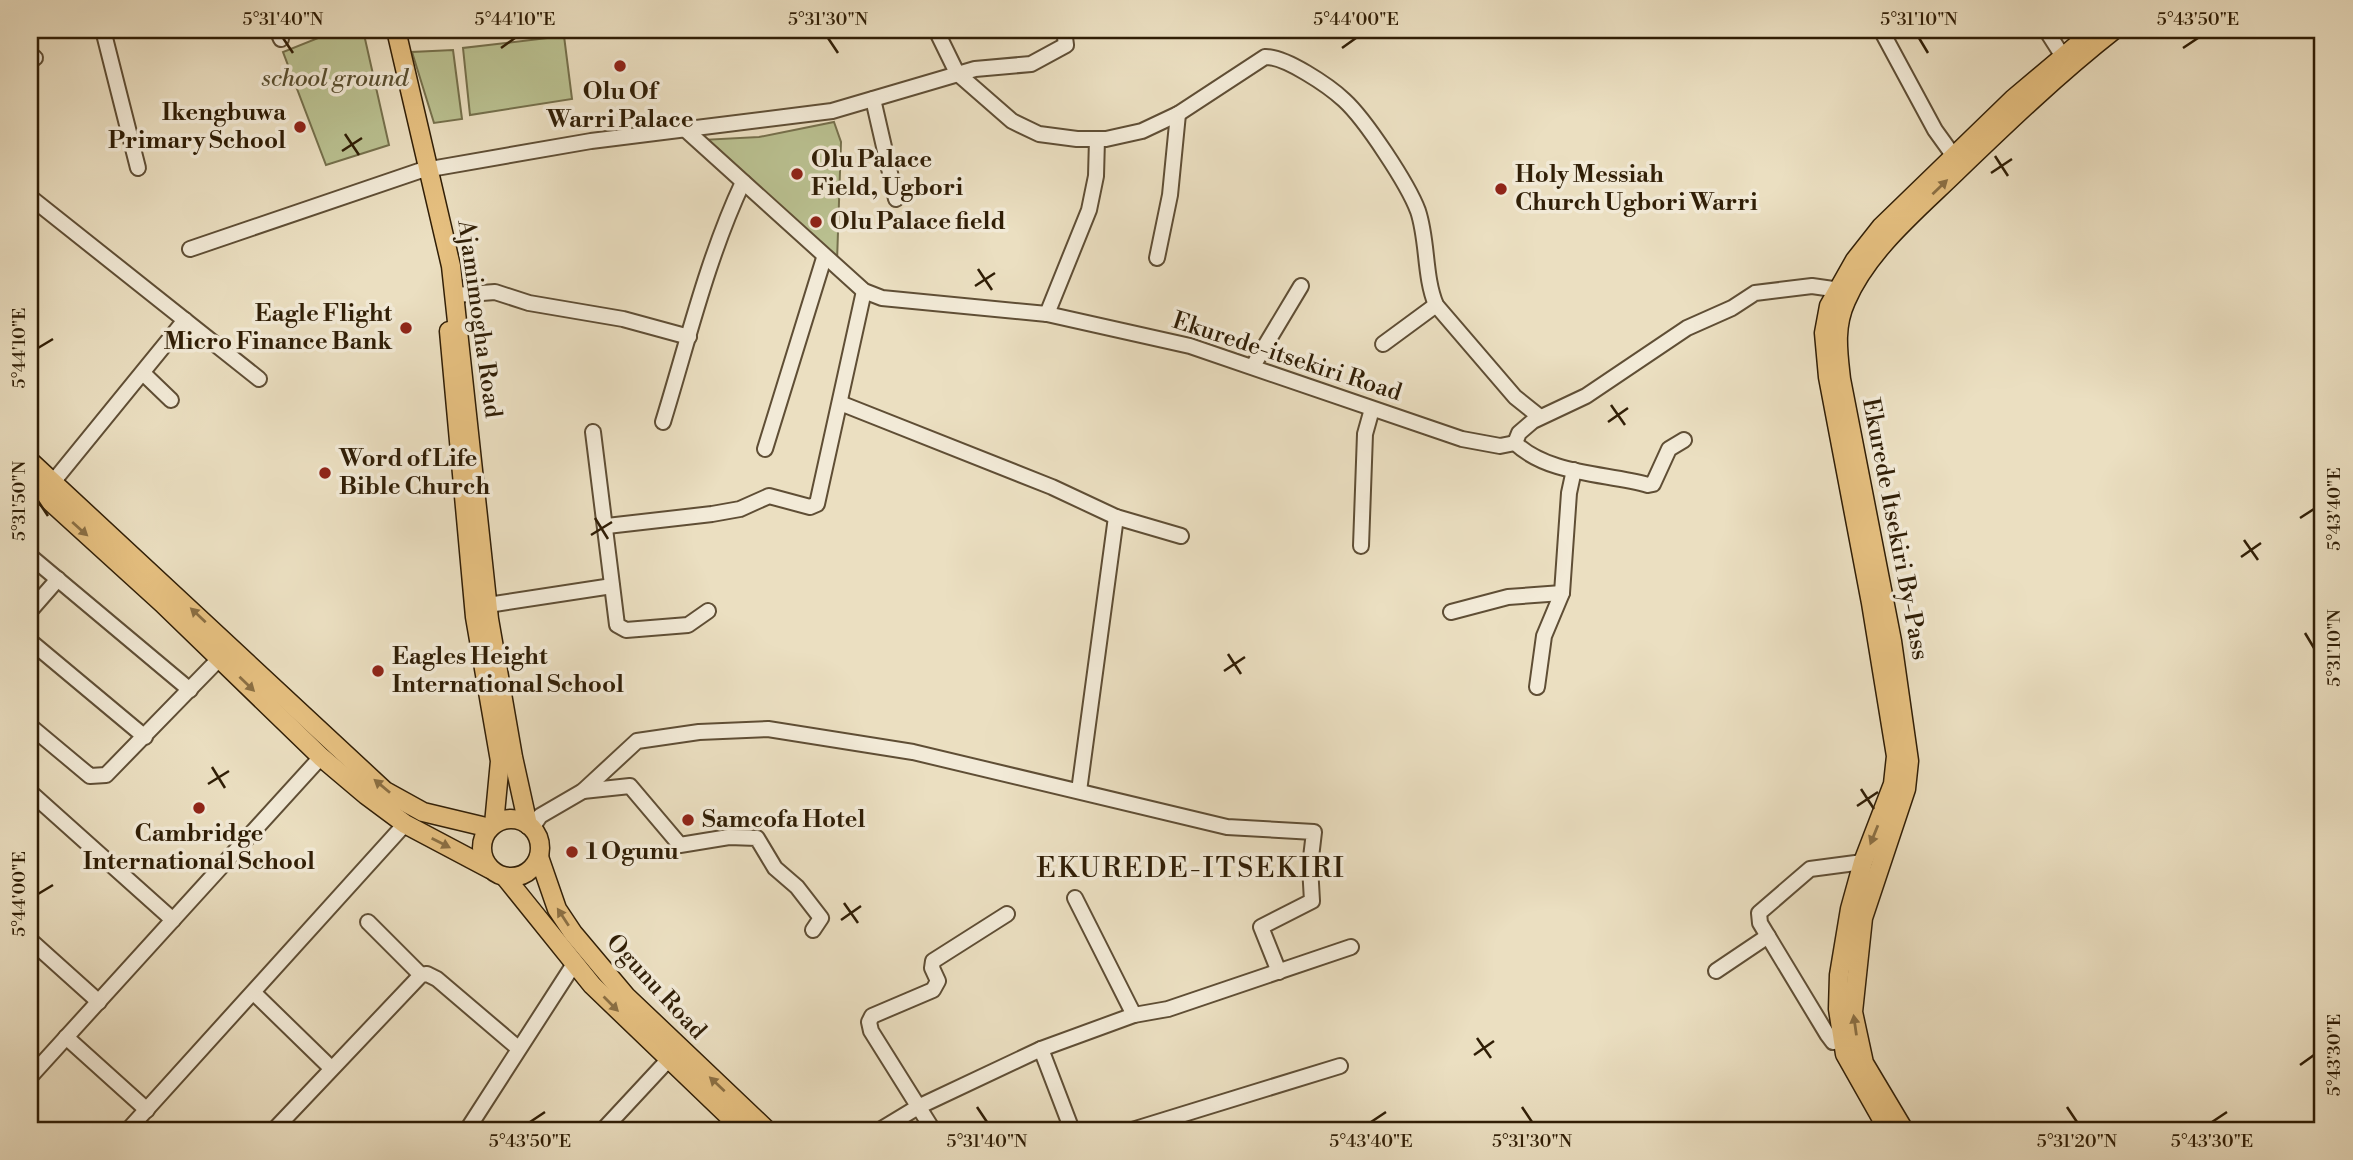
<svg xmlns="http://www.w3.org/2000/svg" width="2353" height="1160" viewBox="0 0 2353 1160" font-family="'Libre Bodoni',serif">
	<rect width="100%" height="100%" fill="#ebdfc1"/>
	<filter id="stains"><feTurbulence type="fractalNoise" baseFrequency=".00286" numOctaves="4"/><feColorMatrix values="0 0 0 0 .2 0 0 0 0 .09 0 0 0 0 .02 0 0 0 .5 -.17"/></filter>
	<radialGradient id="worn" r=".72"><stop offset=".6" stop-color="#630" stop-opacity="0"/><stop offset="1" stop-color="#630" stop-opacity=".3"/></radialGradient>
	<g fill="#bac191" stroke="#75704c" stroke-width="2">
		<path d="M338 30H363L389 145 326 165 283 52Z"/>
		<path d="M564 36 572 99 470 115 463 48Z"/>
		<path d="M453 50 462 119 434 123 412 52Z"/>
		<path d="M834 122 841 142 837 262 700 140 759 137Z"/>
	</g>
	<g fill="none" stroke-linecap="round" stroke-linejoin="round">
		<g stroke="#5f4e35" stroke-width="18">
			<g id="minor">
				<path d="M103 30 138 168"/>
				<path d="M277 30 281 39"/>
				<path d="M936 30 957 73 1012 121 1039 134 1077 139H1106L1142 131 1178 114 1265 57C1285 56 1329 86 1344 100 1365 119 1408 184 1418 211 1428 241 1424 276 1436 305L1515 397 1540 417"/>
				<path d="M1881 30 1935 130 1953 155"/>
				<path d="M2046 30 2062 55"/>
				<path d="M30 54 35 58"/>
				<path d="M873 99 896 199"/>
				<path d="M687 131 864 291 882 298 1047 314 1190 346 1462 439 1500 446 1515 443"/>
				<path d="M30 197 259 379"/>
				<path d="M190 249 419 171 591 141 832 111 975 69 1031 64 1066 45 1064 30"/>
				<path d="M1157 258 1170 195 1178 114"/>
				<path d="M455 295 495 292 529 303 623 319 689 337"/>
				<path d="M1047 314 1089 210 1096 176 1097 139"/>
				<path d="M1383 344 1436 305"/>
				<path d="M1253 366 1301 286"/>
				<path d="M144 374 171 400"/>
				<path d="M840 403 1052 487 1116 517 1181 536"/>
				<path d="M663 422C688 341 707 259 743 182"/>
				<path d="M593 432 617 625 626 630 688 625 708 611"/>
				<path d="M1515 443 1519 433 1533 421 1586 396 1687 328 1732 308 1755 293 1812 286 1847 291"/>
				<path d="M1515 443C1549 475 1605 473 1648 485L1653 484 1669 449 1684 440"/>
				<path d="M765 449 824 258"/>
				<path d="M53 482 185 320"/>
				<path d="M607 526 712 514 740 509 769 496 810 507 817 504 864 291"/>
				<path d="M1361 546 1365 434 1372 409"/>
				<path d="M30 556 190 690"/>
				<path d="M488 605 612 586"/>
				<path d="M30 611 58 579"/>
				<path d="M1451 612 1508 597 1562 593"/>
				<path d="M30 641 145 737"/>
				<path d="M1537 687 1544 636 1562 593 1569 493 1574 470"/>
				<path d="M30 726 90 776 106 775 220 658"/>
				<path d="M583 791 630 786 680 845 729 837 757 838 775 868 797 887 821 918 813 930"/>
				<path d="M1079 791 1116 517"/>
				<path d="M30 792 173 920"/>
				<path d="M532 828 540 816 583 791 637 741 699 732 768 729 913 752 1227 827 1314 832 1310 866 1312 901 1261 927 1279 972"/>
				<path d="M1075 898 1134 1015"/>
				<path d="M368 922 421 975"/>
				<path d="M30 940 99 1002"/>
				<path d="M1716 971 1768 936"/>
				<path d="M254 993 331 1068"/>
				<path d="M66 1037 147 1110"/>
				<path d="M1842 1039 1833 1042 1827 1034 1760 923 1759 913 1810 869 1863 862"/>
				<path d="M1041 1049 1072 1130"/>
				<path d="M30 1077 321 757"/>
				<path d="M128 1130 405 824"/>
				<path d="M274 1130 421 975 427 974 437 979 518 1048"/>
				<path d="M467 1130 574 964"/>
				<path d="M603 1130 669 1059"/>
				<path d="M880 1130 918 1107 1041 1049 1134 1015 1168 1009 1351 947"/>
				<path d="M933 1130 871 1031 869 1022 872 1016 933 990 938 981 932 968 933 961 1007 914"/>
				<path d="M1132 1130 1340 1066"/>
			</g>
		</g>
		<g stroke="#301e06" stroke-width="21">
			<g id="major">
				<path d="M396 30 451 266 489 619 513 757 528 825"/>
				<path d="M449 331 475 617 500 761 494 824"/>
				<path d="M30 461 385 791 423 812 490 828"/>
				<path d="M30 483 162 603 321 757 366 795 405 824 490 869"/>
				<circle cx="511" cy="848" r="29"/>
				<path d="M539 857 557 909 573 933 626 996 767 1130"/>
				<path d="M505 877 592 985 743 1130"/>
				<path d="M1888 1130 1845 1054 1838 1009 1839 975 1850 909 1863 862 1893 784 1896 756 1871 603 1828 377 1824 333 1829 306 1855 260 1881 227 2013 99 2095 30"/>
				<path d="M1904 1130 1864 1063 1853 1012 1863 918 1906 789 1909 761 1892 641 1841 379C1838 352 1834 327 1846 301 1868 250 1917 210 1956 172 2007 123 2058 74 2114 30"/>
			</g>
		</g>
		<use href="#minor" stroke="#f2ead7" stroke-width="14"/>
		<use href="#major" stroke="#e6c080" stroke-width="18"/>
	</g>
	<defs><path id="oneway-solid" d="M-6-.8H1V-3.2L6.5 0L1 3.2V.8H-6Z" transform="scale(1.75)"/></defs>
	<g fill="#8b6f43">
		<use href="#oneway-solid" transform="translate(1940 187) rotate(-44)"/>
		<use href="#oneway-solid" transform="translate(80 529) rotate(42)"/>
		<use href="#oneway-solid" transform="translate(198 615) rotate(-137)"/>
		<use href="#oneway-solid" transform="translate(247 684) rotate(44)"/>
		<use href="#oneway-solid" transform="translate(382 786) rotate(-140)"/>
		<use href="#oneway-solid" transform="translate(1874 835) rotate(112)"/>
		<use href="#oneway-solid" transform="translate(441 843) rotate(27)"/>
		<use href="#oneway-solid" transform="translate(563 917) rotate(-123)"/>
		<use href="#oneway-solid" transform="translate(611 1004) rotate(45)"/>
		<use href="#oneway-solid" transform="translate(1855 1025) rotate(-98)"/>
		<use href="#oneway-solid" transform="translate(717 1084) rotate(-137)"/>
	</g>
	<path fill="none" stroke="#301e06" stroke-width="2.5" d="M283 38 293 53M828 38 838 53M1919 38 1928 53M501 48 515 38M1342 48 1356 38M2183 48 2198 38M345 134 359 155M342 151 362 138M1995 156 2008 176M1991 173 2012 159M978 269 992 290M975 286 995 273M38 348 53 339M1611 405 1625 425M1608 422 1628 408M38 501 48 516M595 518 608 539M2300 518 2314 509M591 535 612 522M2244 540 2258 560M2241 557 2261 543M2305 633 2314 648M1228 654 1241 674M1224 671 1245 657M212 767 225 788M208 784 229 771M1861 789 1874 809M1857 806 1878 792M38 894 53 885M844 903 858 923M841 920 861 906M1477 1038 1491 1058M1474 1055 1494 1041M2300 1065 2314 1055M977 1107 987 1122M1522 1107 1532 1122M2067 1107 2077 1122M530 1122 545 1112M1371 1122 1386 1112M2212 1122 2227 1112"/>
	<g fill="#8f2418" stroke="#f2ead7" stroke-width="2.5">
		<circle cx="620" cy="66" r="7"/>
		<circle cx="300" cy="127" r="7"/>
		<circle cx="797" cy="174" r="7"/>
		<circle cx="1501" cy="189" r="7"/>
		<circle cx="816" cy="222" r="7"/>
		<circle cx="406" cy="328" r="7"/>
		<circle cx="325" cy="473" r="7"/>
		<circle cx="378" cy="671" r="7"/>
		<circle cx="199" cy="808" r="7"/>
		<circle cx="688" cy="820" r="7"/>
		<circle cx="572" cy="852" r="7"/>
	</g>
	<g text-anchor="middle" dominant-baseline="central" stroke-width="7" stroke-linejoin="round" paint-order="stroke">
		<g font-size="24" font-style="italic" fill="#594f30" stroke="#f2ead7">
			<text x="335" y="79">school ground</text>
		</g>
		<g font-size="24" font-weight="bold" fill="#301e06" stroke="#f2ead7" text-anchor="start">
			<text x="620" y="92" text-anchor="middle">Olu Of<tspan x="620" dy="28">Warri Palace</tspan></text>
			<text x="286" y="113" text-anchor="end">Ikengbuwa<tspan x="286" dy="28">Primary School</tspan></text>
			<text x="811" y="160">Olu Palace<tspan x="811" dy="28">Field, Ugbori</tspan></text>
			<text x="1515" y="175">Holy Messiah<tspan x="1515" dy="28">Church Ugbori Warri</tspan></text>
			<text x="830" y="222">Olu Palace field</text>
			<text x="392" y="314" text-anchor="end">Eagle Flight<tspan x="392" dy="28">Micro Finance Bank</tspan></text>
			<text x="339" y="459">Word of Life<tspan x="339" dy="28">Bible Church</tspan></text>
			<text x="392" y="657">Eagles Height<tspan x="392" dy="28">International School</tspan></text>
			<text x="702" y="820">Samcofa Hotel</text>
			<text x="199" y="834" text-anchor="middle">Cambridge<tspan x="199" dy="28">International School</tspan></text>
			<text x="586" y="852">1 Ogunu</text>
		</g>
		<g font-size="24" fill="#301e06" stroke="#f2ead7">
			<text transform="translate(479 319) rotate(82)">Ajamimogha Road</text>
			<text transform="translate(1287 357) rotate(18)">Ekurede-itsekiri Road</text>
			<text transform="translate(1895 529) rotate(79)">Ekurede Itsekiri By-Pass</text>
			<text transform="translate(656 987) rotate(47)">Ogunu Road</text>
		</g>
		<g font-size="28" letter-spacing="2" fill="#301e06" stroke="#f2ead7">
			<text x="1191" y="868">EKUREDE-ITSEKIRI</text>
		</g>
	</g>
	<rect width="2353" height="1160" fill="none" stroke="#ebdfc1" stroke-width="77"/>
	<rect x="38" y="38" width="2276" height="1084" fill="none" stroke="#301e06" stroke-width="2.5"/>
	<g font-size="18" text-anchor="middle" fill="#301e06">
		<text x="283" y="25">5°31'40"N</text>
		<text x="515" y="25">5°44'10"E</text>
		<text x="828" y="25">5°31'30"N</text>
		<text x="1356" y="25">5°44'00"E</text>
		<text x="1919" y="25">5°31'10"N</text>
		<text x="2198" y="25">5°43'50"E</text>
		<text transform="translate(19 348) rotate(-90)" y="6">5°44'10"E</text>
		<text transform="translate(19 501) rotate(-90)" y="6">5°31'50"N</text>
		<text transform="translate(2334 509) rotate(-90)" y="6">5°43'40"E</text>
		<text transform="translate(2334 648) rotate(-90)" y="6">5°31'10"N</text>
		<text transform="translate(19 894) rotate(-90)" y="6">5°44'00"E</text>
		<text transform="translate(2334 1055) rotate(-90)" y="6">5°43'30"E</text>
		<text x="530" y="1147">5°43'50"E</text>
		<text x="987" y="1147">5°31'40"N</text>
		<text x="1371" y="1147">5°43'40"E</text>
		<text x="1532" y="1147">5°31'30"N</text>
		<text x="2077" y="1147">5°31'20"N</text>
		<text x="2212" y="1147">5°43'30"E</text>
	</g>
	<rect width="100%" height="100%" filter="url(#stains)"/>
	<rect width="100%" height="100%" fill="url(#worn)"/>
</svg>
